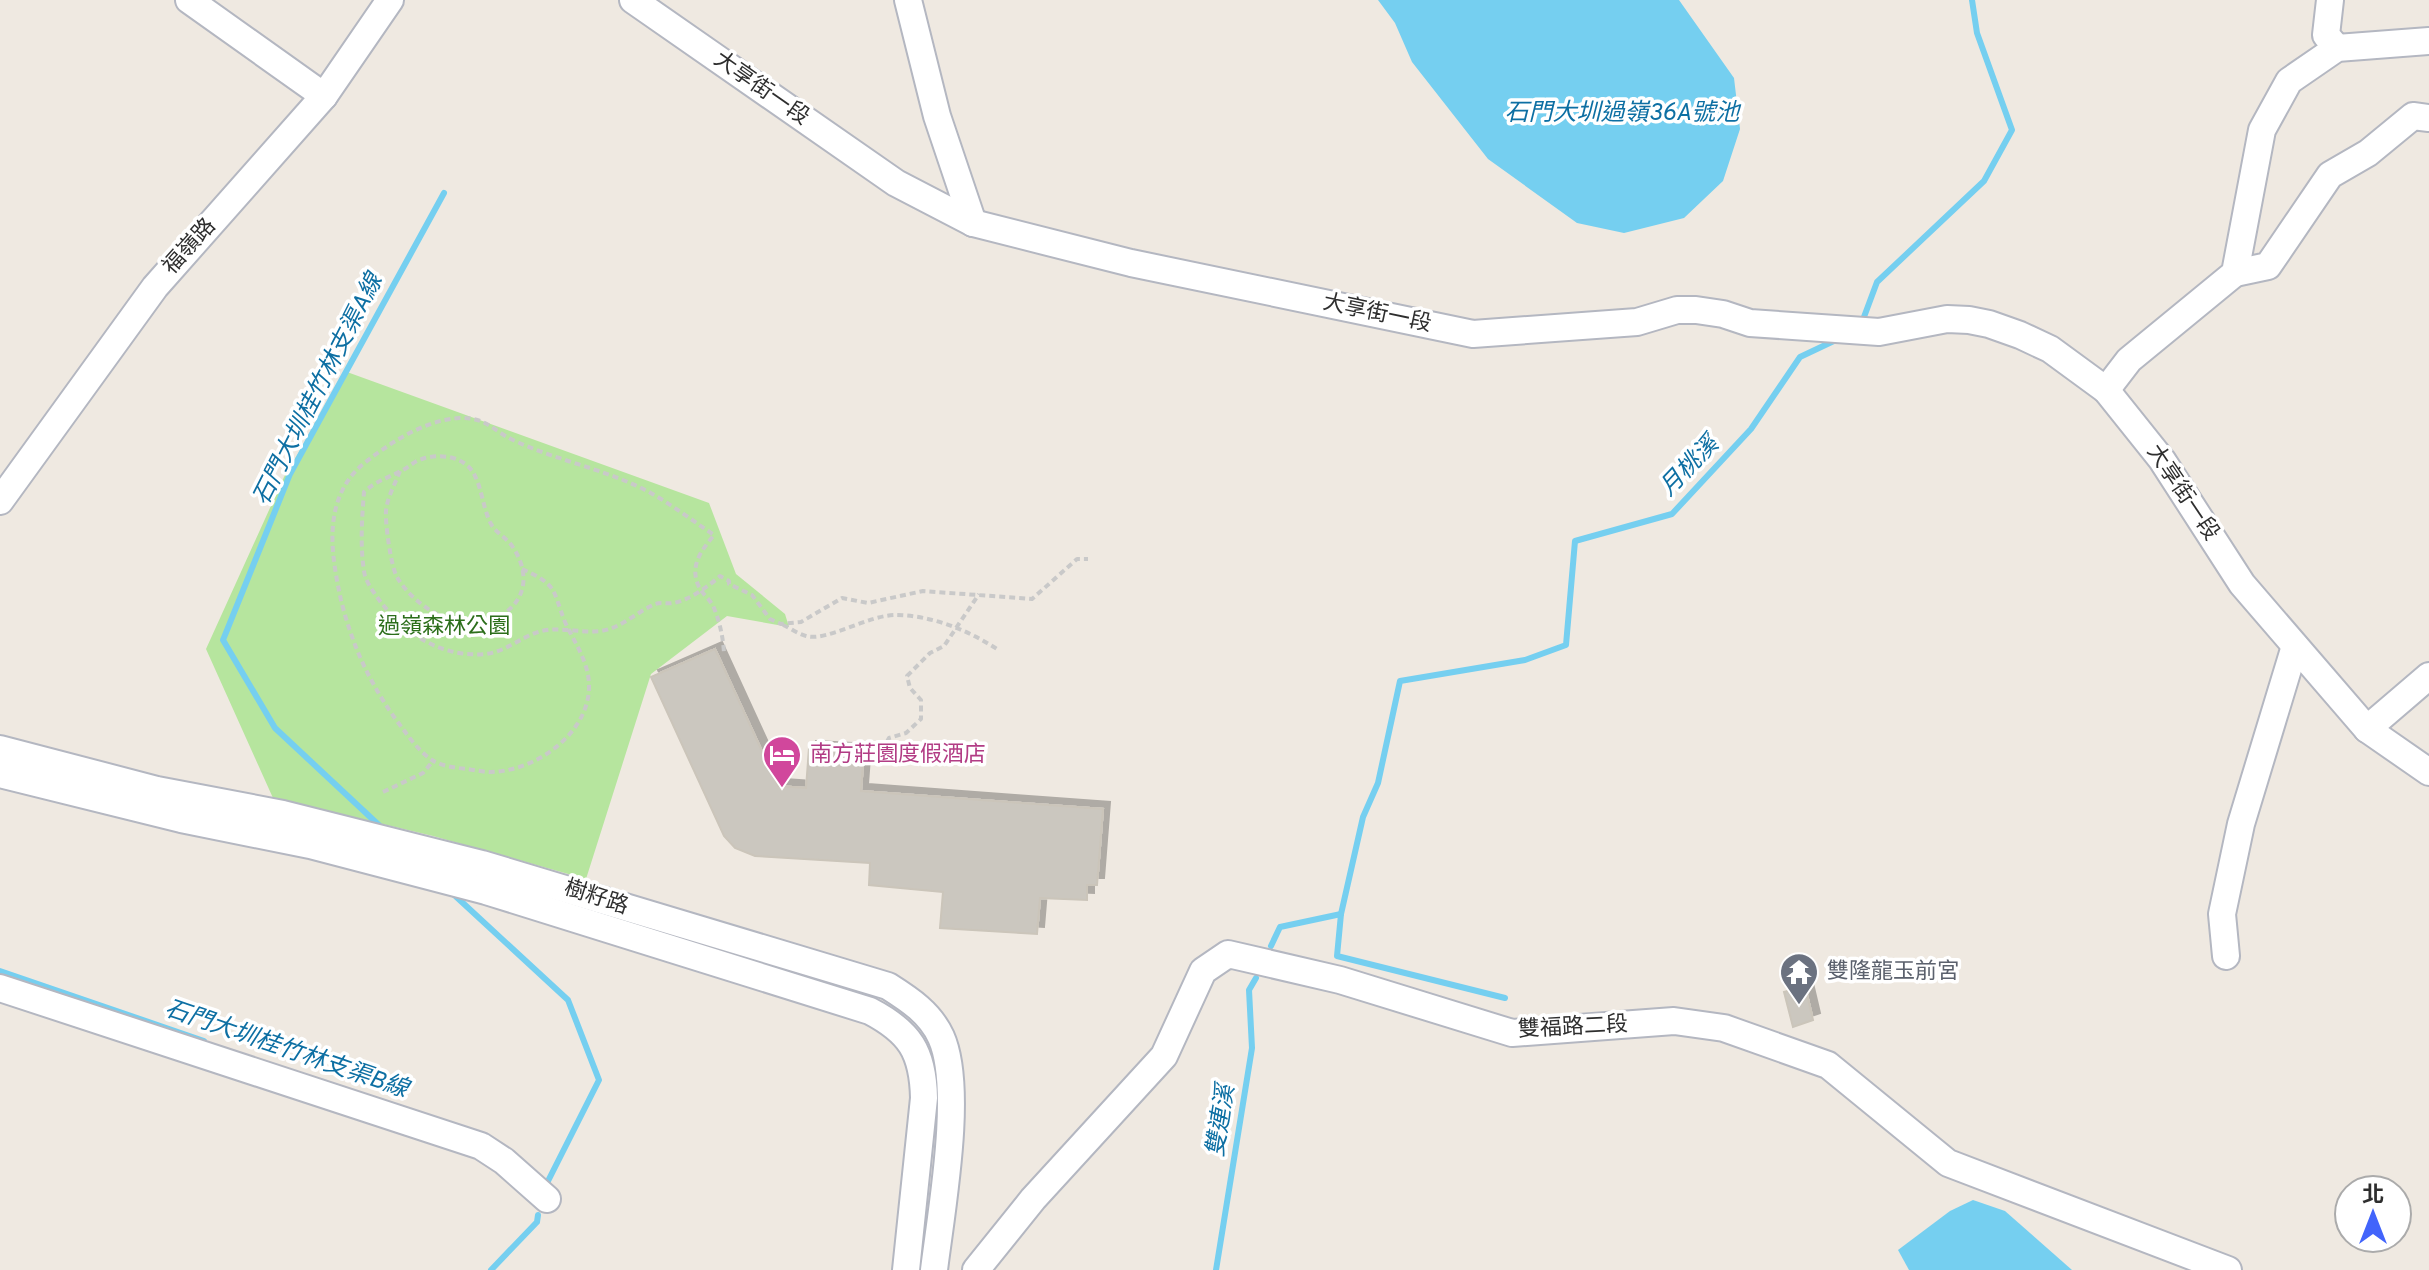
<svg xmlns="http://www.w3.org/2000/svg" width="2429" height="1270" viewBox="0 0 2429 1270" font-family="Overpass,'Noto Sans TC',sans-serif">
	<defs>
		<filter id="shadow"><feDropShadow dx="7" dy="-7" stdDeviation="0" flood-color="#0004"/></filter>
	</defs>
	<rect width="100%" height="100%" fill="#efe9e1"/>
	<path fill="#b6e59e" d="M347 372 709 503 736 574 785 614 789 627 727 616 651 674 586 879 433 836 273 798 206 649 284 477Z"/>
	<g fill="#75cff0">
		<path d="M1378 0H1679L1734 78 1740 129 1723 181 1684 218 1624 233 1577 223 1488 159 1412 62 1395 23Z"/>
		<path d="M1973 1200 2005 1211 2072 1270H1909L1898 1250 1950 1211Z"/>
	</g>
	<g fill="none" stroke-linecap="round" stroke-linejoin="round">
		<g stroke="#75cff0" stroke-width="6">
			<path d="M1861 325 1877 282 1984 181 2012 130 1977 33 1972 0"/>
			<path d="M382 828 275 728 223 640 290 474 444 193"/>
			<path d="M451 892 568 1000 599 1080 545 1187"/>
			<path d="M1271 946 1280 927 1341 914"/>
			<path d="M0 971 204 1041"/>
			<path d="M1505 998 1337 956 1341 914 1363 817 1378 783 1400 681 1525 660 1566 645 1575 541 1672 514 1751 429 1800 357 1838 339"/>
			<path d="M491 1270 537 1222 538 1215"/>
			<path d="M1216 1270 1252 1048 1249 990 1256 978"/>
		</g>
	</g>
	<g fill="#cbc7bf" stroke="#cbc5ba" stroke-width="2" filter="url(#shadow)">
		<path d="M715 649 778 786 806 788 809 748 864 751 861 791 1103 809 1097 885H1087V900L1040 898 1037 934 940 928 943 892 869 885 870 863 755 856 735 848 724 836 651 677Z"/>
		<path d="M1805 986 1813 1020 1793 1027 1784 992Z"/>
	</g>
	<g fill="none" stroke-linecap="round" stroke-linejoin="round">
		<g stroke="#b4b7c1" stroke-width="30">
			<g id="minor">
				<path d="M189 0 324 96"/>
				<path d="M633 0 896 183 973 223 1131 263 1473 334 1637 322 1677 310H1696L1723 314 1750 323 1879 332 1947 319 1969 320 1989 324 2020 335 2050 349 2106 390 2162 460 2242 584 2367 729 2429 772"/>
				<path d="M908 0 937 116 973 223"/>
				<path d="M2330 0 2326 35 2337 48"/>
				<path d="M2235 273 2268 266 2330 175 2368 153 2413 116 2429 118"/>
				<path d="M2106 390 2129 360 2235 273 2262 130 2289 81 2337 48 2429 41"/>
				<path d="M0 501 155 287 324 96 390 0"/>
				<path d="M2367 729 2429 676"/>
				<path d="M0 749 157 790 283 814 482 864 888 986C910 1000 930 1013 941 1037 964 1088 941 1212 934 1270"/>
				<path d="M0 774 181 819 310 845 486 891 870 1011C910 1032 923 1052 924 1098L906 1270"/>
				<path d="M2226 956 2222 914 2241 824 2295 646"/>
				<path d="M0 988 481 1146 504 1161 547 1199"/>
				<path d="M976 1270 1033 1199 1164 1056 1203 971 1228 954 1340 980 1512 1033 1674 1021 1724 1028 1828 1065 1948 1163 2228 1270"/>
			</g>
		</g>
		<g stroke="#c9c9c9" stroke-width="4" stroke-dasharray="6 4" stroke-linecap="butt">
			<path d="M400 471C395 484 387 498 386 511 385 523 391 567 397 577 413 605 456 633 489 621 523 609 533 579 514 549 508 538 495 533 490 522 483 507 482 490 475 476 466 456 440 453 422 459 414 461 408 468 401 471 387 478 376 481 364 492 362 517 360 545 364 571 365 580 372 590 377 597 402 632 440 658 485 654 508 652 524 633 547 630 565 628 583 633 601 631 621 628 637 612 655 604 661 602 667 604 673 603 688 601 709 586 720 576L729 581V584L752 595 770 619 781 624 801 622 842 598 868 603 923 591 1032 599 1077 559H1088"/>
			<path d="M522 569C558 585 552 589 565 622 575 644 590 663 589 689 587 735 535 771 491 772 483 772 475 770 467 769 456 768 441 766 432 760 421 753 411 740 403 729 373 690 353 649 341 600 331 554 322 500 362 465 388 444 424 420 459 418 486 417 492 430 513 440 557 461 606 469 649 492 671 504 693 521 714 535 701 551 689 566 699 587 703 595 711 600 714 608 720 623 723 637 724 653"/>
			<path d="M783 625C790 628 798 634 806 636 827 642 870 614 897 615 934 616 967 630 997 649"/>
			<path d="M877 759 889 738 906 733 921 719V700L910 688 907 676 930 653 944 646 979 594"/>
			<path d="M383 792 423 773 433 761"/>
		</g>
		<use href="#minor" stroke="#fff" stroke-width="26"/>
	</g>
	<defs>
		<g id="hotel-pin" transform="scale(2)"><path d="M0 17L-7.5 6A9.5 9.5 0 1 1 7.5 6Z" fill="#d1479c" stroke="#fff"/><path d="M-6-4.5h1.5V1H6V5H4.5V3h-9V5H-6ZM-4 0a1.8 1.8 0 1 1 3.6 0ZM.5 0V-2.5h3Q6-2.5 6 0Z" fill="#fff"/></g>
		<g id="temple-pin" transform="scale(2)"><path d="M0 17L-7.5 6A9.5 9.5 0 1 1 7.5 6Z" fill="#6b7280" stroke="#fff"/><path d="M0-6L5-2H3V0L6.5 2.5H4V6H1.5V3h-3V6H-4V2.5H-6.5L-3 0V-2H-5Z" fill="#fff"/></g>
	</defs>
	<g fill-rule="evenodd">
		<use href="#hotel-pin" x="782" y="755"/>
		<use href="#temple-pin" x="1799" y="972"/>
	</g>
	<g text-anchor="middle" dominant-baseline="central" stroke-width="7" stroke-linejoin="round" paint-order="stroke">
		<g font-size="22" fill="#2e2e2e" stroke="#fff">
			<text transform="translate(761 89) rotate(35)">大享街一段</text>
			<text transform="translate(190 247) rotate(-48)">福嶺路</text>
			<text transform="translate(1377 314) rotate(12)">大享街一段</text>
			<text transform="translate(2182 493) rotate(56)">大享街一段</text>
			<text transform="translate(596 898) rotate(18)">樹籽路</text>
			<text transform="translate(1573 1028) rotate(-3)">雙福路二段</text>
		</g>
		<g font-size="22" fill="#2c6e1b" stroke="#fff">
			<text x="444" y="627">過嶺森林公園</text>
		</g>
		<g font-size="22" fill="#b23c85" stroke="#fff" text-anchor="start">
			<text x="810" y="755">南方莊園度假酒店</text>
		</g>
		<g font-size="22" fill="#5b616d" stroke="#fff" text-anchor="start">
			<text x="1827" y="972">雙隆龍玉前宮</text>
		</g>
		<g font-size="24" font-style="italic" fill="#0d6fa3" stroke="#fff">
			<text x="1622" y="114">石門大圳過嶺36A號池</text>
			<text transform="translate(319 390) rotate(-63)">石門大圳桂竹林支渠A線</text>
			<text transform="translate(1690 467) rotate(-46)">月桃溪</text>
			<text transform="translate(286 1050) rotate(19)">石門大圳桂竹林支渠B線</text>
			<text transform="translate(1222 1121) rotate(-81)">雙連溪</text>
		</g>
	</g>
	<g transform="translate(2373 1214)"><circle r="38" fill="#ffffff" stroke="#ababab" stroke-width="2"/>
	<path d="M0-6L14 30L0 20L-14 30Z" fill="#4264fb"/>
	<text y="-12" font-size="22" font-weight="bold" text-anchor="middle" fill="#2e2e2e">北</text>
	</g>
</svg>
